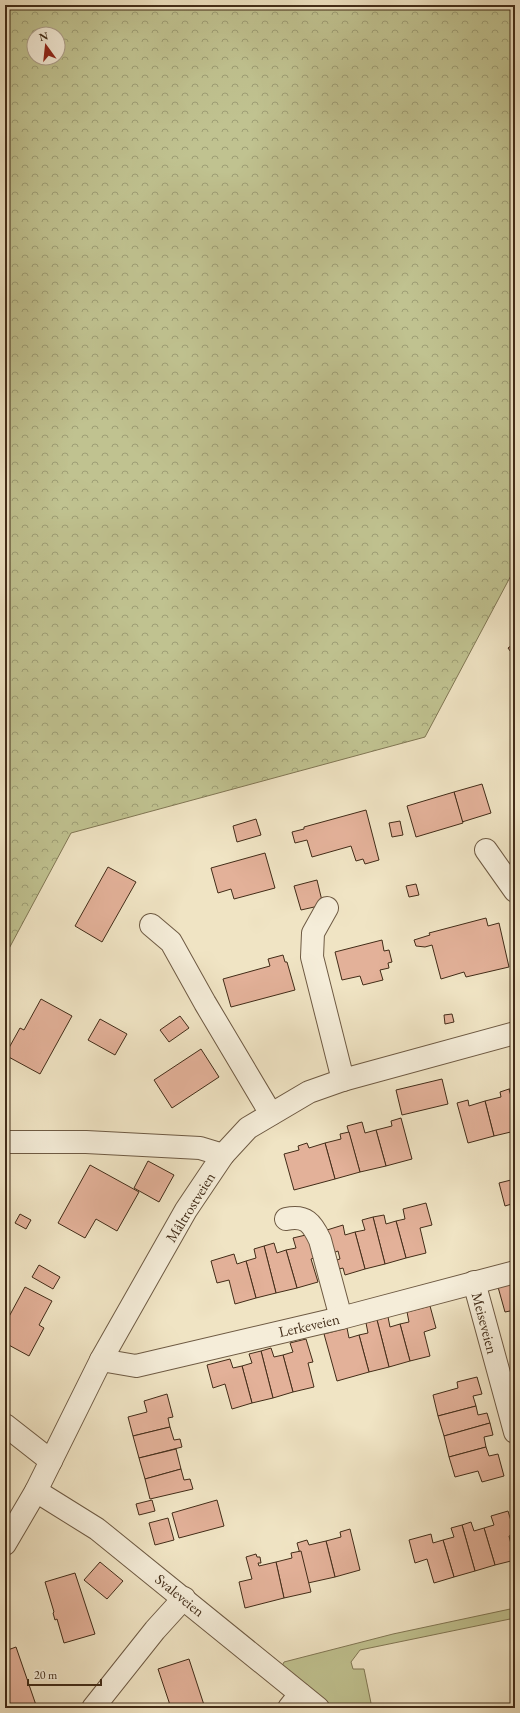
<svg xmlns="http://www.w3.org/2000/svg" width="520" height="1713" viewBox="0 0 520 1713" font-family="'EB Garamond',serif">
	<defs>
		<pattern id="forest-crowns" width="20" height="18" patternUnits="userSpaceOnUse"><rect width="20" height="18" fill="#c0c290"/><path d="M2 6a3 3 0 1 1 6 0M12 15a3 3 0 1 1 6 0" fill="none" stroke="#9e9e75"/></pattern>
	</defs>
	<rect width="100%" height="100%" fill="#f0e4c4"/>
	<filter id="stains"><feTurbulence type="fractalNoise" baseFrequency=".005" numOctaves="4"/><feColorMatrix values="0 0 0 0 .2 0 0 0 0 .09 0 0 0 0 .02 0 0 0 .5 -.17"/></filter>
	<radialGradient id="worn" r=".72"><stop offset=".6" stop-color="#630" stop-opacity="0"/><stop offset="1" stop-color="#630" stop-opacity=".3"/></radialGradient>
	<path fill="#c0c290" stroke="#817754" d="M515 1608V1618L360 1650 351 1662 353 1669H364L372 1708H333L282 1666 284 1662 393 1634Z"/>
	<path fill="url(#forest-crowns)" stroke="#817754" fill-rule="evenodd" d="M5 5H515V568L425 737 71 833 5 956ZM34 34H58V58H34Z"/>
	<g fill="#e3b199" stroke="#422c18">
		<path d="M515 643V654L513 655 508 648Z"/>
		<path d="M482 784 491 813 462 822 454 792Z"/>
		<path d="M454 792 463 823 416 837 407 806Z"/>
		<path d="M366 810 379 860 365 864 363 859 356 861 351 846 312 857 307 840 295 843 292 832 304 829V827Z"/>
		<path d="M256 819 261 835 237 842 233 826Z"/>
		<path d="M400 821 403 835 392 837 389 823Z"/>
		<path d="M265 853 275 888 234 899 231 889 218 893 211 868Z"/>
		<path d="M108 867 136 882 102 942 75 926Z"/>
		<path d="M317 880 323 905 301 910 294 886Z"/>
		<path d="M416 884 419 895 409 897 406 886Z"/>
		<path d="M486 918 488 926 499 923 509 967 466 977 464 972 441 979 432 945 425 947 416 946 414 940 430 935 429 933Z"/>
		<path d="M382 940 384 951 389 950 392 962 388 963 389 968 380 970 383 980 363 985 360 976 342 980 335 952Z"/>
		<path d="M283 955 285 962H287L295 990 231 1007 223 979 270 966 268 959Z"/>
		<path d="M41 999 72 1016 40 1074 5 1055 20 1028 24 1030Z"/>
		<path d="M452 1014 454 1022 445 1024 444 1015Z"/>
		<path d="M180 1016 189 1028 169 1042 160 1030Z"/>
		<path d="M100 1019 127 1034 115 1055 88 1040Z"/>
		<path d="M201 1049 219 1077 172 1108 154 1080Z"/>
		<path d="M442 1079 448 1104 402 1115 396 1090Z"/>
		<path d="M515 1088V1111L509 1089Z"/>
		<path d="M509 1089 515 1111V1131L494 1136 485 1101 501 1097 500 1092Z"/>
		<path d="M468 1100 469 1106 485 1101 494 1136 468 1143 457 1103Z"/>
		<path d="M401 1118 412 1159 386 1166 376 1130 392 1126 391 1121Z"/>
		<path d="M362 1122 365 1133 376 1130 386 1166 360 1172 347 1126Z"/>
		<path d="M349 1132 360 1172 335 1179 325 1143 341 1139 340 1134Z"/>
		<path d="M307 1143 309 1148 325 1143 335 1179 294 1190 284 1154 299 1150 298 1146Z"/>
		<path d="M148 1161 174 1175 159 1202 134 1188Z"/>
		<path d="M90 1165 139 1192 117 1231 96 1219 85 1238 58 1223Z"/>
		<path d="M515 1179V1203L505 1206 499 1183Z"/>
		<path d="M426 1203 432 1225 420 1228 426 1253 406 1258 396 1221 405 1219 403 1209Z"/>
		<path d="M20 1214 31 1220 26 1229 15 1223Z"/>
		<path d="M384 1215 386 1224 396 1221 406 1258 385 1264 373 1217Z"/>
		<path d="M373 1217 385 1264 365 1269 355 1232 365 1230 362 1220Z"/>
		<path d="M343 1225 345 1235 355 1232 365 1269 345 1275 343 1268 335 1270 333 1261 340 1259 338 1251 333 1253 327 1230Z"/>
		<path d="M310 1234 317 1257 311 1259 318 1282 297 1288 286 1250 296 1248 293 1238Z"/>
		<path d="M274 1243 277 1253 286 1250 297 1288 276 1293 264 1246Z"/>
		<path d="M264 1246 276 1293 256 1298 246 1261 256 1258 254 1249Z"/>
		<path d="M234 1254 237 1264 246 1261 256 1298 235 1304 229 1280 217 1283 211 1261Z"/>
		<path d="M39 1265 60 1277 53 1289 32 1277Z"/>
		<path d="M515 1283V1310L505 1312 498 1287Z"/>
		<path d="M25 1287 52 1301 39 1325 44 1328 29 1356 5 1343V1324Z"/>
		<path d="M430 1306 436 1328 424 1332 430 1356 410 1361 400 1324 409 1322 407 1312Z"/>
		<path d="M388 1317 390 1327 400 1324 410 1361 389 1367 377 1320Z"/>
		<path d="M377 1320 389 1367 369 1372 359 1335 368 1333 366 1323Z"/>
		<path d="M347 1328 349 1338 359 1335 369 1372 337 1381 324 1334Z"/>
		<path d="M306 1339 313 1362 308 1363 314 1387 293 1392 283 1355 293 1352 290 1343Z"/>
		<path d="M271 1348 274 1357 283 1355 293 1392 273 1398 261 1351Z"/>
		<path d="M261 1351 273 1398 252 1403 242 1366 252 1363 249 1354Z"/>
		<path d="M230 1359 233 1368 242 1366 252 1403 232 1409 225 1384 213 1388 207 1365Z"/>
		<path d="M477 1377 482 1394 473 1396 476 1406 438 1416 433 1395 458 1388 457 1382Z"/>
		<path d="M167 1394 173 1417 168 1418 170 1427 133 1436 128 1417 147 1412 144 1401Z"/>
		<path d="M476 1406 478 1415 487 1413 490 1423 444 1436 438 1416Z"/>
		<path d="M490 1423 493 1435 484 1437 486 1447 449 1457 444 1436Z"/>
		<path d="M170 1427 174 1440 180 1439 182 1447 139 1458 133 1436Z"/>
		<path d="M486 1447 489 1456 498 1454 504 1476 482 1482 478 1471 455 1477 449 1457Z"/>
		<path d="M176 1449 181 1469 145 1479 139 1458Z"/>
		<path d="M181 1469 184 1480 190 1479 193 1489 150 1499 145 1479Z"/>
		<path d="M152 1500 155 1511 139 1515 136 1504Z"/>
		<path d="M217 1500 224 1526 179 1538 172 1513Z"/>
		<path d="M508 1511 515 1534 509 1536 515 1560 495 1565 484 1528 494 1525 491 1516Z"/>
		<path d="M168 1518 174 1540 155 1545 149 1523Z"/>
		<path d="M471 1522 474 1531 484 1528 495 1565 475 1571 462 1525Z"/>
		<path d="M462 1525 475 1571 454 1577 443 1540 454 1537 451 1528Z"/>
		<path d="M350 1529 360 1570 335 1577 326 1541 341 1537 340 1532Z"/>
		<path d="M431 1534 433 1543 443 1540 454 1577 434 1583 427 1559 415 1563 409 1540Z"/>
		<path d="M307 1540 309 1545 326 1541 335 1577 308 1583 297 1543Z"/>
		<path d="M301 1551 311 1592 284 1598 276 1562 292 1558 291 1553Z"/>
		<path d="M256 1554 257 1557H260L261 1563H258L259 1566 276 1562 284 1598 245 1608 239 1582 252 1579 246 1557Z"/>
		<path d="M100 1562 123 1581 107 1599 84 1580Z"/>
		<path d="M75 1573 95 1634 64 1643 57 1619 55 1620 53 1613 54 1612 45 1582Z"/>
		<path d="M16 1647 37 1708H5V1651Z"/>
		<path d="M189 1659 205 1708H171L158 1669Z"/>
	</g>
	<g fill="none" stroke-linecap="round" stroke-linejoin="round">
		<g stroke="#6e5a43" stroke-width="24">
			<g id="minor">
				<path d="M486 850 515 891"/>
				<path d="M327 908 313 933 312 957 343 1080"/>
				<path d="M151 925 171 942 205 1003 271 1114"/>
				<path d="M10 1142H86L200 1148 223 1155"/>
				<path d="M286 1219C306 1215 312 1223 320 1240L341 1318"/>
				<path d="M474 1282 515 1432"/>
				<path d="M101 1360 136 1366 341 1318 515 1272"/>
				<path d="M5 1425 51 1461"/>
				<path d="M36 1491 97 1529 318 1708"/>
				<path d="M5 1544 36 1491 101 1360 186 1210 223 1155 248 1128 309 1092 343 1080 515 1033"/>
				<path d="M93 1708 155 1630 184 1598"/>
				<path d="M289 1708 300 1694"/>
			</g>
		</g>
		<use href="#minor" stroke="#f5edd9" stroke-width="22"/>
	</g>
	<g text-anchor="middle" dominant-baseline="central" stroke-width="3" stroke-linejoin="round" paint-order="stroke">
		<g font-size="15" fill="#422c18" stroke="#f5edd9">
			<text transform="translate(190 1207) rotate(-58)">Måltrostveien</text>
			<text transform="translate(485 1323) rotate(75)">Meiseveien</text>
			<text transform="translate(309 1325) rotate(-13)">Lerkeveien</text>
			<text transform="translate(180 1595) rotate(39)">Svaleveien</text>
		</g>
	</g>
	<rect width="520" height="1713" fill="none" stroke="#f0e4c4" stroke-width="20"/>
	<rect x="6" y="6" width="508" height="1701" fill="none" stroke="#422c18" stroke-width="2"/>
	<rect x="10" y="10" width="500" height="1693" fill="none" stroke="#422c18"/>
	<g transform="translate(46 46) rotate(345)"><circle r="19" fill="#f5edd9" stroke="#ada08c"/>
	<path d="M0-3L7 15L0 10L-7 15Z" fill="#8f2418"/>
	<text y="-6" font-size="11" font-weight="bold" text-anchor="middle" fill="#422c18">N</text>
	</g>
	<path d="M28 1679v6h73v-6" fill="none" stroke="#422c18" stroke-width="2"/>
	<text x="34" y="1679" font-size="12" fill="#422c18" stroke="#f5edd9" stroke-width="3" paint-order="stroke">20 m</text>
	<rect width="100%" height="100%" filter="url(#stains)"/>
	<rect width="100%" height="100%" fill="url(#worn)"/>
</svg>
